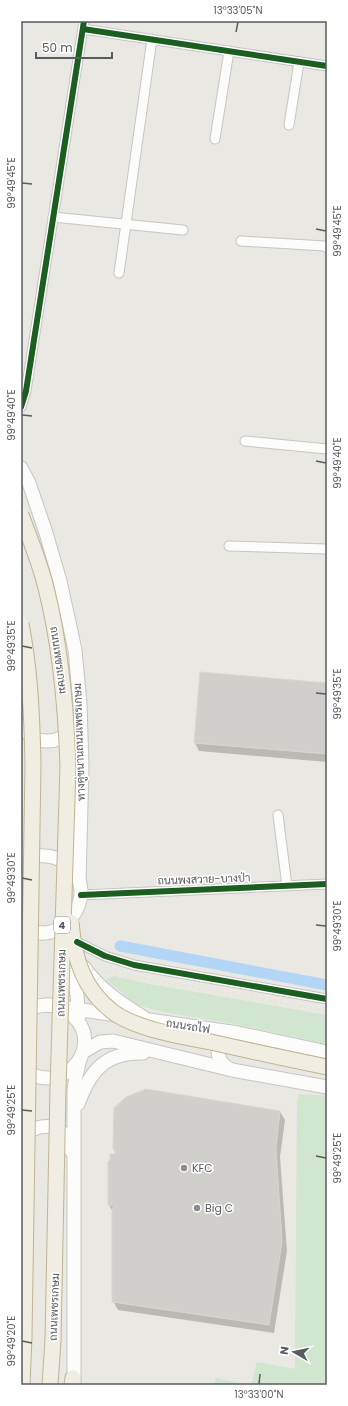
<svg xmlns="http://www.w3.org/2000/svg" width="348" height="1406" viewBox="0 0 348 1406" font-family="Poppins,Sarabun,sans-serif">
	<rect width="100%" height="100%" fill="#e9e8e2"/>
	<g fill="#d0e6ce">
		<path d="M114 976 144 983 327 1015V1044L236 1024 168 1013 137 1005 106 979Z"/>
		<path d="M299 1094 327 1096V1385H251L257 1362 295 1369 297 1103Z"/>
		<path d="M216 1378 248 1385H214Z"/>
	</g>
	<g fill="#0003">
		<path d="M327 684V762L199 751 195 743Z"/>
		<path d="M280 1112 285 1120 280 1157 287 1251 274 1333 118 1310 113 1301V1212L109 1205 116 1155 114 1149Z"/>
	</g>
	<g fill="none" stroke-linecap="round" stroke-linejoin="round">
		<path stroke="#b3d6f6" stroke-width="11" d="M120 946 327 985"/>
	</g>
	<g fill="#d0cfcc" stroke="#d8d6d2">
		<path d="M200 672 327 683V754L194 743Z"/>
		<path d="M146 1089 280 1111 276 1148 282 1242 269 1325 112 1302V1210L114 1206 108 1205V1161H110V1154H115V1149H113L114 1108 126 1097Z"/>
	</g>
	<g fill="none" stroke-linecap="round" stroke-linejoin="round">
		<g stroke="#c5c5c3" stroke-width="11">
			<g id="minor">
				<path d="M83 29 327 66"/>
				<path d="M289 125 299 62"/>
				<path d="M215 139 229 51"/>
				<path d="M53 217 183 230"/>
				<path d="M241 241 325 246 327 248"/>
				<path d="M119 273 152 39"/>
				<path d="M21 407 26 391 84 21"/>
				<path d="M245 441 327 449"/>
				<path d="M229 546 327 549"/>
				<path d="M278 815 287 886"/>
				<path d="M81 895 327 884"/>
				<path d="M77 942 105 956 134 965 327 999"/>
			</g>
		</g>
		<g stroke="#c5c5c4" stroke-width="15">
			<g id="secondary">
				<path d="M21 468 29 483 46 533 60 581 75 650 80 704 82 766 79 881"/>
				<path d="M21 725C33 745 59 747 72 727"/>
				<path d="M21 863C31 855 45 854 56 858 111 880 64 958 21 925"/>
				<path d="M76 956 75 976 79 1016"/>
				<path d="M84 967C98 988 122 1004 143 1017"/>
				<path d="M48 1005 238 1033 327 1052"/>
				<path d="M21 1017C30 1008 41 1003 54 1006 63 1007 69 1011 75 1018 105 1049 59 1101 21 1067"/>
				<path d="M226 1037C214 1046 216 1063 230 1069"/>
				<path d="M83 1052 100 1042 113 1041 232 1070 327 1087"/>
				<path d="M78 1104C90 1071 105 1052 143 1053"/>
				<path d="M21 1138C40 1120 67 1122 71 1151"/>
				<path d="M74 1385V1091L76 1076 80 1059"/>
			</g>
		</g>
		<g stroke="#c0b490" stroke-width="17">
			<g id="trunk">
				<path d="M22 1385 24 1337"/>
				<path d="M50 1385 53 1340"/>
				<path d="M72 1385 73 1378"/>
			</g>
		</g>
		<use href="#minor" stroke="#fcfcfb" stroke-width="9"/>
		<use href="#secondary" stroke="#fcfcfb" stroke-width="13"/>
		<use href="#trunk" stroke="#f0eee2" stroke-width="15"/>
		<g stroke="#e1e1e0" stroke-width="3" stroke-dasharray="1 5" stroke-linecap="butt">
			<path d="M21 957 327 1011"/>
			<path d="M21 965 327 1022"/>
		</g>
		<g stroke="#c0b490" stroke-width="17" stroke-linecap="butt">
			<g id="trunk-bridge">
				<path d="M21 515C30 539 40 563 46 588 61 647 66 707 68 767L58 1088 53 1340"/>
				<path d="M21 624C30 670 32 716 33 764L24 1337"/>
				<path d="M71 922C74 958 83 989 113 1012 136 1029 183 1037 211 1042 250 1051 288 1059 327 1067"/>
			</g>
		</g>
		<use href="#trunk-bridge" stroke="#f0eee2" stroke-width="15"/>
		<g stroke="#fff" stroke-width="8">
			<g id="cycleway">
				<path d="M83 29 327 66"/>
				<path d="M21 407 26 391 84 21"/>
				<path d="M81 895 327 884"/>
				<path d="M77 942 105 956 134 965 327 999"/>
			</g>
		</g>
		<use href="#cycleway" stroke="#1b5e20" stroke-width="6"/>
	</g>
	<path fill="none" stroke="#585b60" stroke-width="1.5" d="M236 32 238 22M22 183 32 184M316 229 326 231M22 415 32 416M316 461 326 463M22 646 32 648M316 693 326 694M22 878 32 880M316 925 326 926M22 1110 32 1111M316 1156 326 1158M22 1341 32 1343M259 1384 260 1374"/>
	<g fill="#8b8c8e" stroke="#fff" stroke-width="1.5">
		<circle cx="184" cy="1168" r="4"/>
		<circle cx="197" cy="1208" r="4"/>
	</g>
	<g text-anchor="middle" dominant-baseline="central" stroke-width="3" stroke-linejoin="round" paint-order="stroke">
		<rect fill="#fff" stroke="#8a8c90" stroke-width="1" x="54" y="917" width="16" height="16" rx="3"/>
		<g font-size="10" font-weight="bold" fill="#585b60">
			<text x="62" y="925">4</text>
		</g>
		<g font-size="11" fill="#585b60" stroke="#fff">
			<text transform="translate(59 660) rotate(82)">ถนนเพชรเกษม</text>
			<text transform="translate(79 742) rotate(-92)">ทางคู่ขนานถนนเพชรเกษม</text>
			<text transform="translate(204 879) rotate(-2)">ถนนพงสวาย-บางป่า</text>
			<text transform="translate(61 983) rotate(-89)">ถนนเพชรเกษม</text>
			<text transform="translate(188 1026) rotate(9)">ถนนรถไฟ</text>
			<text transform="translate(54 1307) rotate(-88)">ถนนเพชรเกษม</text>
		</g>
		<g font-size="11" fill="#585b60" stroke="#fff" text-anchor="start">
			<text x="192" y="1168">KFC</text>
			<text x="205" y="1208">Big C</text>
		</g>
	</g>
	<rect width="348" height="1406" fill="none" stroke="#ffffff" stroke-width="44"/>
	<g transform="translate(294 1352) rotate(279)" stroke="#ffffff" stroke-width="3" paint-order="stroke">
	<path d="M0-3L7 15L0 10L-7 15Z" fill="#585b60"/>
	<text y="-6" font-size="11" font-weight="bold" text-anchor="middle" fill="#585b60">N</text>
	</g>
	<path d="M36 52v6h76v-6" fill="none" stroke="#585b60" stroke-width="2"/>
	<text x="42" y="52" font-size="12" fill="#585b60" stroke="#ffffff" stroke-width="3" paint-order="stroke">50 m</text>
	<rect x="22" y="22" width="304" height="1362" fill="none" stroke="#585b60" stroke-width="1.5"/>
	<g font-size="10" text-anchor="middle" fill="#585b60">
		<text x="238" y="14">13°33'05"N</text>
		<text transform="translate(11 183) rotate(-90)" y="4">99°49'45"E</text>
		<text transform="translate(337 231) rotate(-90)" y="4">99°49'45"E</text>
		<text transform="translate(11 415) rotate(-90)" y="4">99°49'40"E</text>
		<text transform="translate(337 463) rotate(-90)" y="4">99°49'40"E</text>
		<text transform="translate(11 646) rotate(-90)" y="4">99°49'35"E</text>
		<text transform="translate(337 694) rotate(-90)" y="4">99°49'35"E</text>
		<text transform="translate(11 878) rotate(-90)" y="4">99°49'30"E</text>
		<text transform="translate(337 926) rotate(-90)" y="4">99°49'30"E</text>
		<text transform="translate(11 1110) rotate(-90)" y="4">99°49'25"E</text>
		<text transform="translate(337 1158) rotate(-90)" y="4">99°49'25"E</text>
		<text transform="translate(11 1341) rotate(-90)" y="4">99°49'20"E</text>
		<text x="259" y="1398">13°33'00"N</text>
	</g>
</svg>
